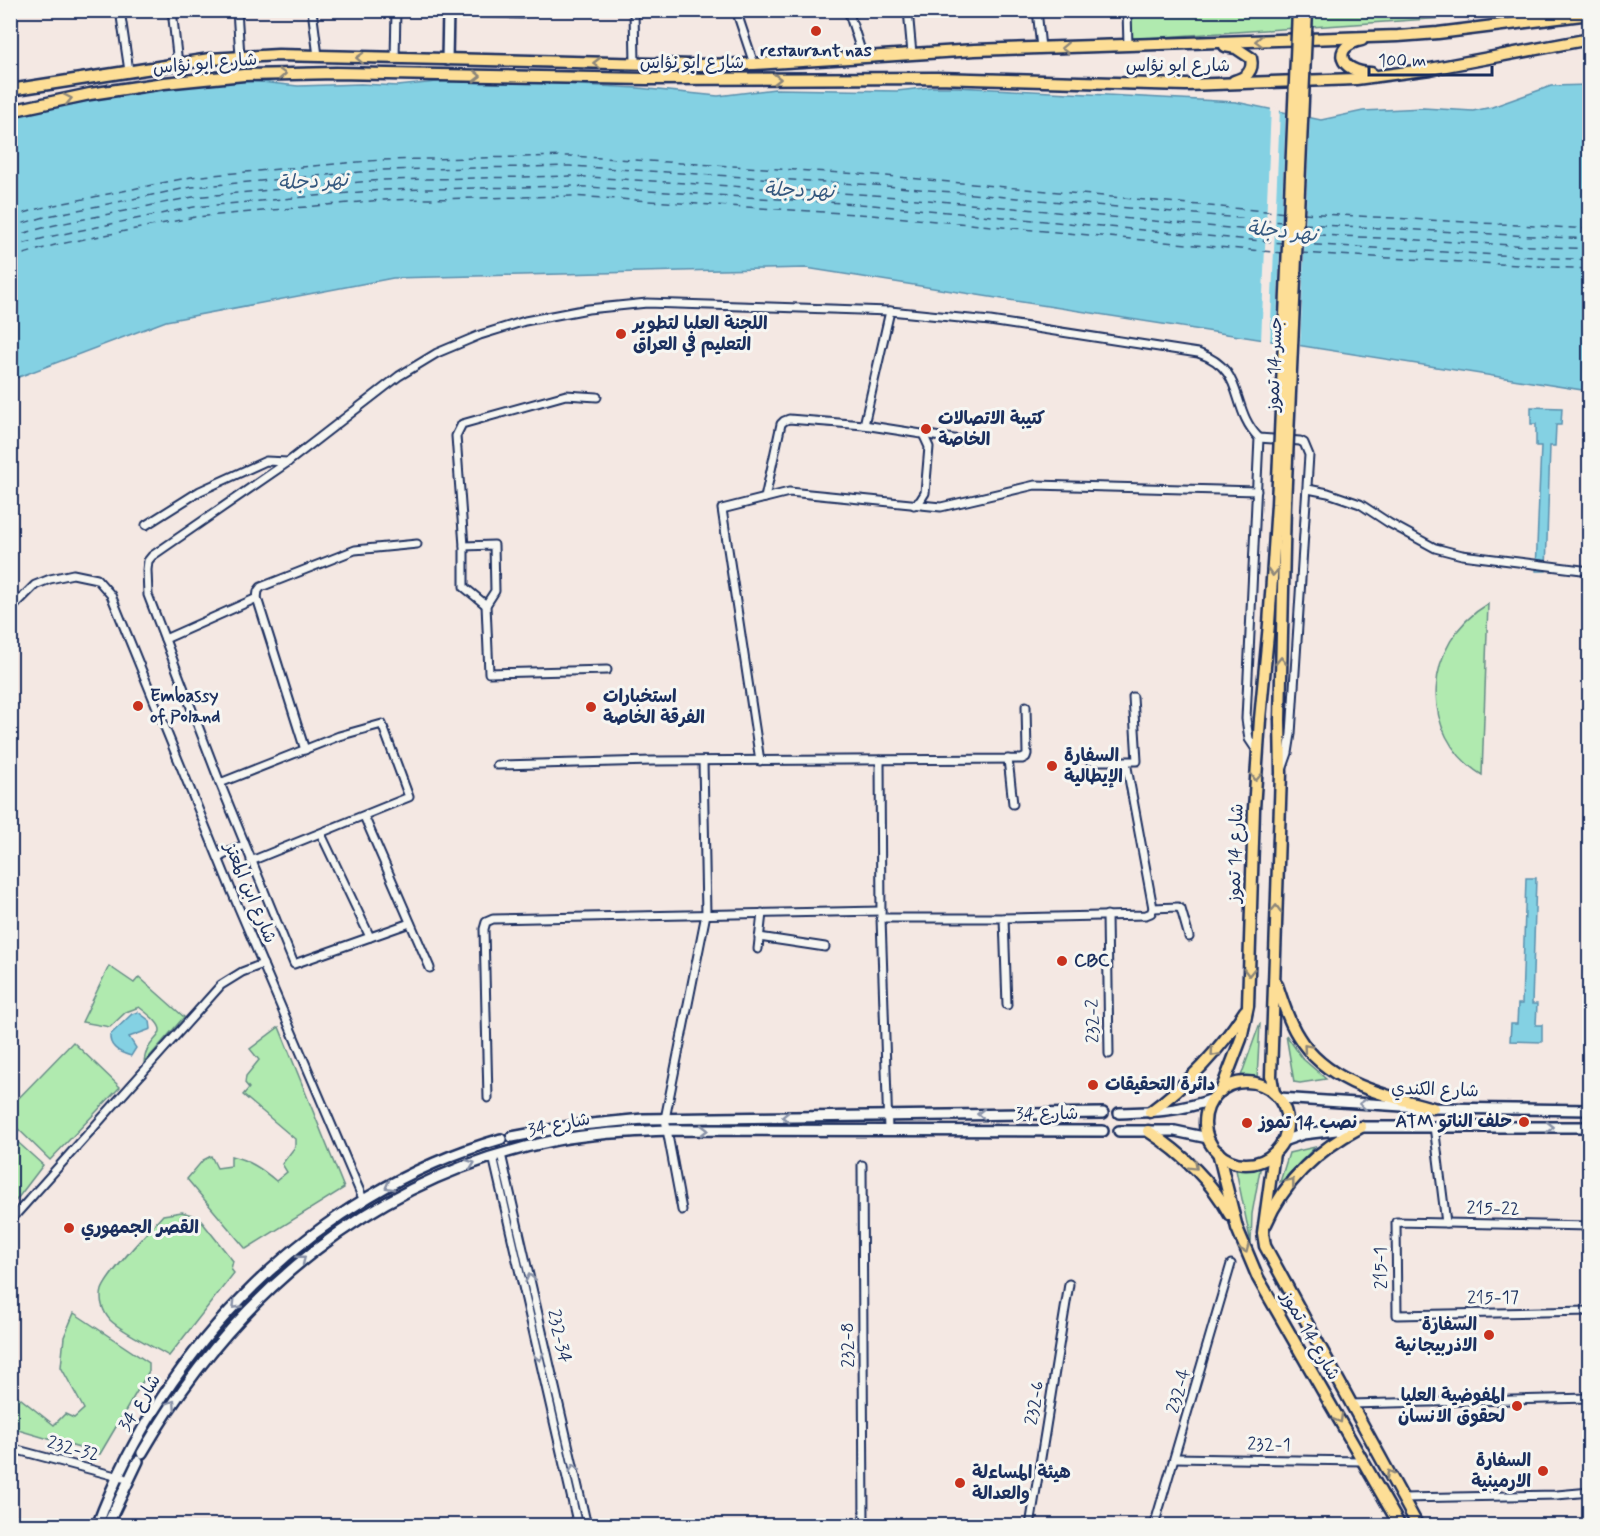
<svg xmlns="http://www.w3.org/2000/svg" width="1600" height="1536" viewBox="0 0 1600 1536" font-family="Mynerve,'Playpen Sans Arabic',sans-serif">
	<rect width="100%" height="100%" fill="#f4e8e3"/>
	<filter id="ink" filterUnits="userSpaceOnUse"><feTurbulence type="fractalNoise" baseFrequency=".0167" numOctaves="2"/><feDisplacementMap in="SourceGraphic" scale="12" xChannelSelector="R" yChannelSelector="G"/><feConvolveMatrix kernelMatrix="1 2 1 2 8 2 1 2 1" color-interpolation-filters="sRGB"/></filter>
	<g filter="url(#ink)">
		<g fill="#b0eaaf" stroke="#668c86" stroke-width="1.5">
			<path d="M1129 11H1462L1458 17 1132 39Z"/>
			<path d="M1488 604 1482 775C1417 735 1423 642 1488 604Z"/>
			<path d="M109 966 134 983 139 977 184 1017 144 1063C146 1031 182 1039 139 1007L126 1012 110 1027 82 1022Z"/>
			<path d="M1260 1023 1257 1079 1249 1076H1241Z"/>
			<path d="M279 1027 344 1188 246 1249 187 1179 203 1160 211 1156 217 1168 231 1166V1156C249 1160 262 1169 276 1181L287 1172 282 1164 295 1147V1139L243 1095 249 1088 245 1083 246 1076 259 1060 250 1049Z"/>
			<path d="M1286 1035 1303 1059 1326 1079 1300 1083 1294 1082Z"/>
			<path d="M73 1042 120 1087 50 1160 11 1122V1106Z"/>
			<path d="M11 1136 43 1165 11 1207Z"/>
			<path d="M1315 1147 1282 1181 1280 1182 1289 1153Z"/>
			<path d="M1261 1164 1252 1214 1251 1243 1235 1165 1251 1168Z"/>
			<path d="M182 1212 198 1217 233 1261 231 1269 234 1273 169 1356C154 1347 121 1331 110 1320 103 1312 99 1300 102 1290 108 1273 150 1230 163 1215Z"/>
			<path d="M74 1313 149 1363V1371L100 1454 11 1428V1391L54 1425 65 1414 74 1418 84 1409 61 1367 64 1337Z"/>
		</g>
		<g fill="#84d1e3" stroke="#5a90ae" stroke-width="1.5">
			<path d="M233 79 298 86 361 84 398 86 465 79 638 88 718 96 775 89 897 91 932 87H957L1236 102 1321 120 1363 111 1423 108 1473 111 1492 107 1551 86 1589 85V391L806 268 393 278 166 321 11 380V112L88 101 139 90Z"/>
			<path d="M1531 407 1562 408 1561 425H1556L1555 446H1550L1546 571H1536L1541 446H1536V424H1531Z"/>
			<path d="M1526 878H1536L1532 1004H1537L1536 1025H1542V1042L1510 1041 1511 1024H1517L1518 1004H1522Z"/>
			<path d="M138 1012 150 1021 151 1029 129 1037 136 1048 131 1056C120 1053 109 1047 110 1035L132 1014Z"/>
		</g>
		<g fill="#f4e8e3">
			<path d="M1271 107 1280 109 1270 344 1261 342Z"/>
			<path d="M1286 110 1310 115 1300 349 1276 345Z"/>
		</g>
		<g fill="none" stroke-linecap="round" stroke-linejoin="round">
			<g stroke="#35587f" stroke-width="1.5" stroke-dasharray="8 6" stroke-linecap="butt">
				<path d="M1303 213 1590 229"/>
				<path d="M10 217 45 207 191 177 381 160 570 156 875 175 1286 213"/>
				<path d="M1303 224 1590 239"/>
				<path d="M10 227 48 216 192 187 382 170 570 166 874 185 1283 222"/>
				<path d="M1303 234 1590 249"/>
				<path d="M10 237 50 226 193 197 382 180 571 176 874 195 1283 233"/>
				<path d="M1300 244 1590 260"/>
				<path d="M10 247 53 236 194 207 383 190 571 186 873 205 1283 243"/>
				<path d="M1300 253 1590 269"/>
				<path d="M10 258 55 245 195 217 383 200 571 196 872 215 1283 253"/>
			</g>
			<g stroke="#1b2f5e" stroke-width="11">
				<g id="street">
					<path d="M120 10 129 71"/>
					<path d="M172 10 178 64"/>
					<path d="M237 10 240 56"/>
					<path d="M312 10 318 56"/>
					<path d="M634 10 635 64"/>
					<path d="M736 10 754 64"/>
					<path d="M848 10 863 57"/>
					<path d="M908 10 912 54"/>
					<path d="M1037 10 1041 48"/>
					<path d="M1127 10 1128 46"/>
					<path d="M448 12 522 14 527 10"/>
					<path d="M395 59 396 10"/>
					<path d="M864 425 890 311"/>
					<path d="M1259 438 1300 441 1304 443 1309 455 1291 734 1288 753 1282 770"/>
					<path d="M1308 489 1328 493 1360 504 1389 523 1435 548 1462 555 1590 571"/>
					<path d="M765 498 781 424 784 421 789 419 864 425 960 440"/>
					<path d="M914 505 920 501 925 493 929 447 923 434"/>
					<path d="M146 525 200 491 266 461 288 462"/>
					<path d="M464 546 494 545 495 591 486 605 489 673 607 670"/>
					<path d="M486 605 464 587V546L456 436 462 424 566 395 597 397"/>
					<path d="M10 610 35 585 50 579 73 574 97 579 111 595 232 892 364 1201"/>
					<path d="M165 639 257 598"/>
					<path d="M305 750 257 598 258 591 261 587 355 550 417 544"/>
					<path d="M1008 759 1013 804"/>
					<path d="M880 760 881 918 888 1130"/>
					<path d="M760 761 722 509 789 492 941 507 1035 485 1257 491"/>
					<path d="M1090 761H1137L1133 697"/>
					<path d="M497 765 652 761 1022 759 1026 757 1027 754 1026 706"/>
					<path d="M220 783 339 736 382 724 409 797 251 861"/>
					<path d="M364 816 430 968"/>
					<path d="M321 834 370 937"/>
					<path d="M219 857 244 845"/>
					<path d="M1153 908 1178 907 1181 909 1189 937"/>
					<path d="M1107 915 1109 1054"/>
					<path d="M881 918H1004L1146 915 1151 913 1153 908 1126 762"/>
					<path d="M1004 918 1007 1005"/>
					<path d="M410 923 294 964 220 783 148 595 147 570 148 561 152 556 288 462 399 376 437 353 480 335 525 321 588 309 647 303 890 311 990 321 1198 353C1247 369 1229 408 1259 438L1246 719 1249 739 1257 751"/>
					<path d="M759 937 825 947"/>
					<path d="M758 949 762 913"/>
					<path d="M488 1098 484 929 486 922 493 919 881 911"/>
					<path d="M1434 1126 1446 1223"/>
					<path d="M501 1154 587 1526"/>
					<path d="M493 1156 578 1526"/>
					<path d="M862 1165 864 1526"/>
					<path d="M682 1210 665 1119 706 914 703 761"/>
					<path d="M10 1221 221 985 242 972 263 964"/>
					<path d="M1590 1226 1396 1222 1397 1315 1590 1311"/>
					<path d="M1350 1404 1590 1398"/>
					<path d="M10 1448 123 1478"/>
					<path d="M1175 1458 1363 1461"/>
					<path d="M1403 1498 1557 1495 1590 1492"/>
					<path d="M329 1524V1526"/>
					<path d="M1030 1526 1069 1284"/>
					<path d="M1154 1526 1231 1264"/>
				</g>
			</g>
			<g stroke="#1b2f5e" stroke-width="14">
				<g id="secondary">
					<path d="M447 60 448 10"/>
					<path d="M1279 1098 1433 1108 1590 1110"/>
					<path d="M1119 1113C1152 1112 1182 1111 1213 1099"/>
					<path d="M1119 1131H1175L1208 1138"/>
					<path d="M512 1137 571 1126 643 1119 1103 1113"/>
					<path d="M1283 1141 1303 1134 1361 1127H1590"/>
					<path d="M142 1453C234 1294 373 1176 557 1140 593 1133 629 1132 666 1130L1103 1131"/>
					<path d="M97 1526C163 1347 316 1192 501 1139"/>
					<path d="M107 1526 138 1461"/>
				</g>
			</g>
			<g stroke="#1b2f5e" stroke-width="15">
				<g id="primary">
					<path d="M1362 40C1330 46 1340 73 1371 73"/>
					<path d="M1225 46 1236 48 1251 58C1254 71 1246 78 1234 81"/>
					<path d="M10 90 210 59 278 55 694 65 754 64 975 50 1398 36 1438 33 1590 14"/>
					<path d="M10 111 90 94 164 83 244 75 336 73 647 79 937 78 1186 85 1356 79 1430 69 1590 39"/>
					<path d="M1277 985C1283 1002 1288 1021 1298 1036 1326 1083 1384 1095 1433 1108"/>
					<circle cx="1246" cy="1123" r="41"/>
					<path d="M1221 1091 1241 1039 1248 1006 1254 809 1260 719"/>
					<path d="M1274 1093 1271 1076 1281 773 1280 720"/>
					<path d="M1150 1112C1188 1084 1219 1051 1245 1011"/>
					<path d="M1148 1131C1182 1153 1210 1179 1230 1215"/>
					<path d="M1218 1152 1237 1228 1258 1278 1400 1526"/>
					<path d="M1274 1153 1263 1233 1265 1246 1418 1526"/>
					<path d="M1266 1224C1285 1179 1319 1149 1361 1127"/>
				</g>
			</g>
			<use href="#street" stroke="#f6f6f2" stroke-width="7"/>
			<use href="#secondary" stroke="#f6f6f2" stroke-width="9"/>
			<use href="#primary" stroke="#fdde96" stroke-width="10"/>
			<g stroke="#1b2f5e" stroke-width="15" stroke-linecap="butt">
				<g id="primary-bridge">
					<path d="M1260 719 1269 624 1277 504 1298 10"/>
					<path d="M1280 720 1285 504 1307 10"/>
				</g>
			</g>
			<use href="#primary-bridge" stroke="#fdde96" stroke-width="10"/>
		</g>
		<defs><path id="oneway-chevron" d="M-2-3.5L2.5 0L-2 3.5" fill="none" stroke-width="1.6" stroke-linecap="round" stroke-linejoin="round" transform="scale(1.5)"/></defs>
		<g stroke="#8c867a">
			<use href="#oneway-chevron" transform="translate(1259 41) rotate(178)"/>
			<use href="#oneway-chevron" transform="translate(1065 48) rotate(178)"/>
			<use href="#oneway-chevron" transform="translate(360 58) rotate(-178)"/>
			<use href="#oneway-chevron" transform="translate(597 63) rotate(-179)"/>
			<use href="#oneway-chevron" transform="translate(282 74) rotate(-2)"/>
			<use href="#oneway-chevron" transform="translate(477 76) rotate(1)"/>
			<use href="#oneway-chevron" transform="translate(777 79)"/>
			<use href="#oneway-chevron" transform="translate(68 99) rotate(-12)"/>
			<use href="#oneway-chevron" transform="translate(1273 572) rotate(93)"/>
			<use href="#oneway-chevron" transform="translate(1281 661) rotate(-89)"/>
			<use href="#oneway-chevron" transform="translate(1256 777) rotate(93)"/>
			<use href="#oneway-chevron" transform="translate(1276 909) rotate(-88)"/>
			<use href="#oneway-chevron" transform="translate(1249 972) rotate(91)"/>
			<use href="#oneway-chevron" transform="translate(1307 1048) rotate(-131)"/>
			<use href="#oneway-chevron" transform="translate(1214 1053) rotate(131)"/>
			<use href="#oneway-chevron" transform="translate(1194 1166) rotate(45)"/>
			<use href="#oneway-chevron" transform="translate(1291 1182) rotate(-52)"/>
			<use href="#oneway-chevron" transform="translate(1245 1249) rotate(67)"/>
			<use href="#oneway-chevron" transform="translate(1339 1419) rotate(60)"/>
			<use href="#oneway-chevron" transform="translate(1390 1474) rotate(-119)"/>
		</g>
		<g stroke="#8892a8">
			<use href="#oneway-chevron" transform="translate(1363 1104) rotate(-177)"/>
			<use href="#oneway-chevron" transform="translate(981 1114) rotate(179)"/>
			<use href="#oneway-chevron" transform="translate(786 1117) rotate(179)"/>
			<use href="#oneway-chevron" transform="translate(1550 1127)"/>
			<use href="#oneway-chevron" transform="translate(704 1130)"/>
			<use href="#oneway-chevron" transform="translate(471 1164) rotate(-20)"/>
			<use href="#oneway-chevron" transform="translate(389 1186) rotate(151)"/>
			<use href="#oneway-chevron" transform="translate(302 1259) rotate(-39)"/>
			<use href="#oneway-chevron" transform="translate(530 1278) rotate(-103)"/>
			<use href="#oneway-chevron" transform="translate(236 1305) rotate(134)"/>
			<use href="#oneway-chevron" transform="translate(539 1357) rotate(77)"/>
			<use href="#oneway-chevron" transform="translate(172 1404) rotate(-56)"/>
			<use href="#oneway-chevron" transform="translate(574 1468) rotate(-103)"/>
		</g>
	</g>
	<g fill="#c8321e" stroke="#f6f6f2" stroke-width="2">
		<circle cx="816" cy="31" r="6"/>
		<circle cx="621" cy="334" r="6"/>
		<circle cx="926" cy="429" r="6"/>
		<circle cx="138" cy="706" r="6"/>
		<circle cx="591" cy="707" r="6"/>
		<circle cx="1052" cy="766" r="6"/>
		<circle cx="1062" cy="961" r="6"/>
		<circle cx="1093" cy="1085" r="6"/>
		<circle cx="1524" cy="1122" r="6"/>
		<circle cx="1247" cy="1123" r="6"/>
		<circle cx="69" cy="1228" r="6"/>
		<circle cx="1489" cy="1335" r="6"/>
		<circle cx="1517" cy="1406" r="6"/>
		<circle cx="1543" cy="1471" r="6"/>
		<circle cx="960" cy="1483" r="6"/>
	</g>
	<g text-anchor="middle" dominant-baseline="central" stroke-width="6" stroke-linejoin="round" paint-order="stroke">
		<g font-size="18" font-weight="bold" fill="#1b2f5e" stroke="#f6f6f2" text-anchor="start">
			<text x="816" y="51" text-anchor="middle">restaurant nas</text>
			<text x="633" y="324">اللجنة العليا لتطوير<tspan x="633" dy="21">التعليم في العراق</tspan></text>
			<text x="938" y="419">كتيبة الاتصالات<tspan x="938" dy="21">الخاصة</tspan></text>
			<text x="150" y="696">Embassy<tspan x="150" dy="21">of Poland</tspan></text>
			<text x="603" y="697">استخبارات<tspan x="603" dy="21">الفرقة الخاصة</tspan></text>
			<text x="1064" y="756">السفارة<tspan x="1064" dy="21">الإيطالية</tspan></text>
			<text x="1074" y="961">CBC</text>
			<text x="1105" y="1085">دائرة التحقيقات</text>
			<text x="1512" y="1122" text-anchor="end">ATM حلف الناتو</text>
			<text x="1259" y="1123">نصب 14 تموز</text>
			<text x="81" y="1228">القصر الجمهوري</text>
			<text x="1477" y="1325" text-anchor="end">السفارة<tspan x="1477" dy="21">الاذربيجانية</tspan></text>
			<text x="1505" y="1396" text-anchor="end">المفوضية العليا<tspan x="1505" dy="21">لحقوق الانسان</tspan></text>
			<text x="1531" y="1461" text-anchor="end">السفارة<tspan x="1531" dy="21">الارمينية</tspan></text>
			<text x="972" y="1473">هيئة المساءلة<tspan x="972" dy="21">والعدالة</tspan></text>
		</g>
		<g font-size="18" fill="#1b2f5e" stroke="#f6f6f2">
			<text x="692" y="63">شارع ابو نؤاس</text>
			<text transform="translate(205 64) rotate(-5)">شارع ابو نؤاس</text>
			<text x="1178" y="66">شارع ابو نؤاس</text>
			<text transform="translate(1275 364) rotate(-88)">جسر 14 تموز</text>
			<text transform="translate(1236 853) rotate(-88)">شارع 14 تموز</text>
			<text transform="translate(250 893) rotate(67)">شارع ابن المعتز</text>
			<text transform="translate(1093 1021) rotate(-91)">232-2</text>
			<text transform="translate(1435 1090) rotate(2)">شارع الكندي</text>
			<text x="1047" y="1114">شارع 34</text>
			<text transform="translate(559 1125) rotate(-11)">شارع 34</text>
			<text transform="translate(1493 1209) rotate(1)">215-22</text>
			<text transform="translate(1381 1268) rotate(-90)">215-1</text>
			<text transform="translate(1493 1298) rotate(-1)">215-17</text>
			<text transform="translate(559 1336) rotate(77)">232-34</text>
			<text transform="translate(1310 1336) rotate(60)">شارع 14 تموز</text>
			<text transform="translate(848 1345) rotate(-90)">232-8</text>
			<text transform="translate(1179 1391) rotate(-74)">232-4</text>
			<text transform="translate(140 1403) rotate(-58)">شارع 34</text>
			<text transform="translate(1035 1403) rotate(-81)">232-6</text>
			<text transform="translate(1269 1445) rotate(1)">232-1</text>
			<text transform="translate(73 1449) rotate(15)">232-32</text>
		</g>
		<g font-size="20" font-style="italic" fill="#35587f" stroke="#f6f6f2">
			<text transform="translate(313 182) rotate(-3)">نهر دجلة</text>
			<text transform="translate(799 191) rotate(2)">نهر دجلة</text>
			<text transform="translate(1282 232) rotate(6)">نهر دجلة</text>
		</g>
	</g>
	<rect width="1600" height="1536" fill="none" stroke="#f6f6f2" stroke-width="36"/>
	<rect x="18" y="18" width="1564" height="1500" fill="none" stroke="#1b2f5e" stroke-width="2" filter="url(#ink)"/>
	<path d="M1369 66v9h123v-9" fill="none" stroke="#1b2f5e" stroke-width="3"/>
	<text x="1378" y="66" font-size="18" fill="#1b2f5e" stroke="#f6f6f2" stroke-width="4.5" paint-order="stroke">100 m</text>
</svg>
